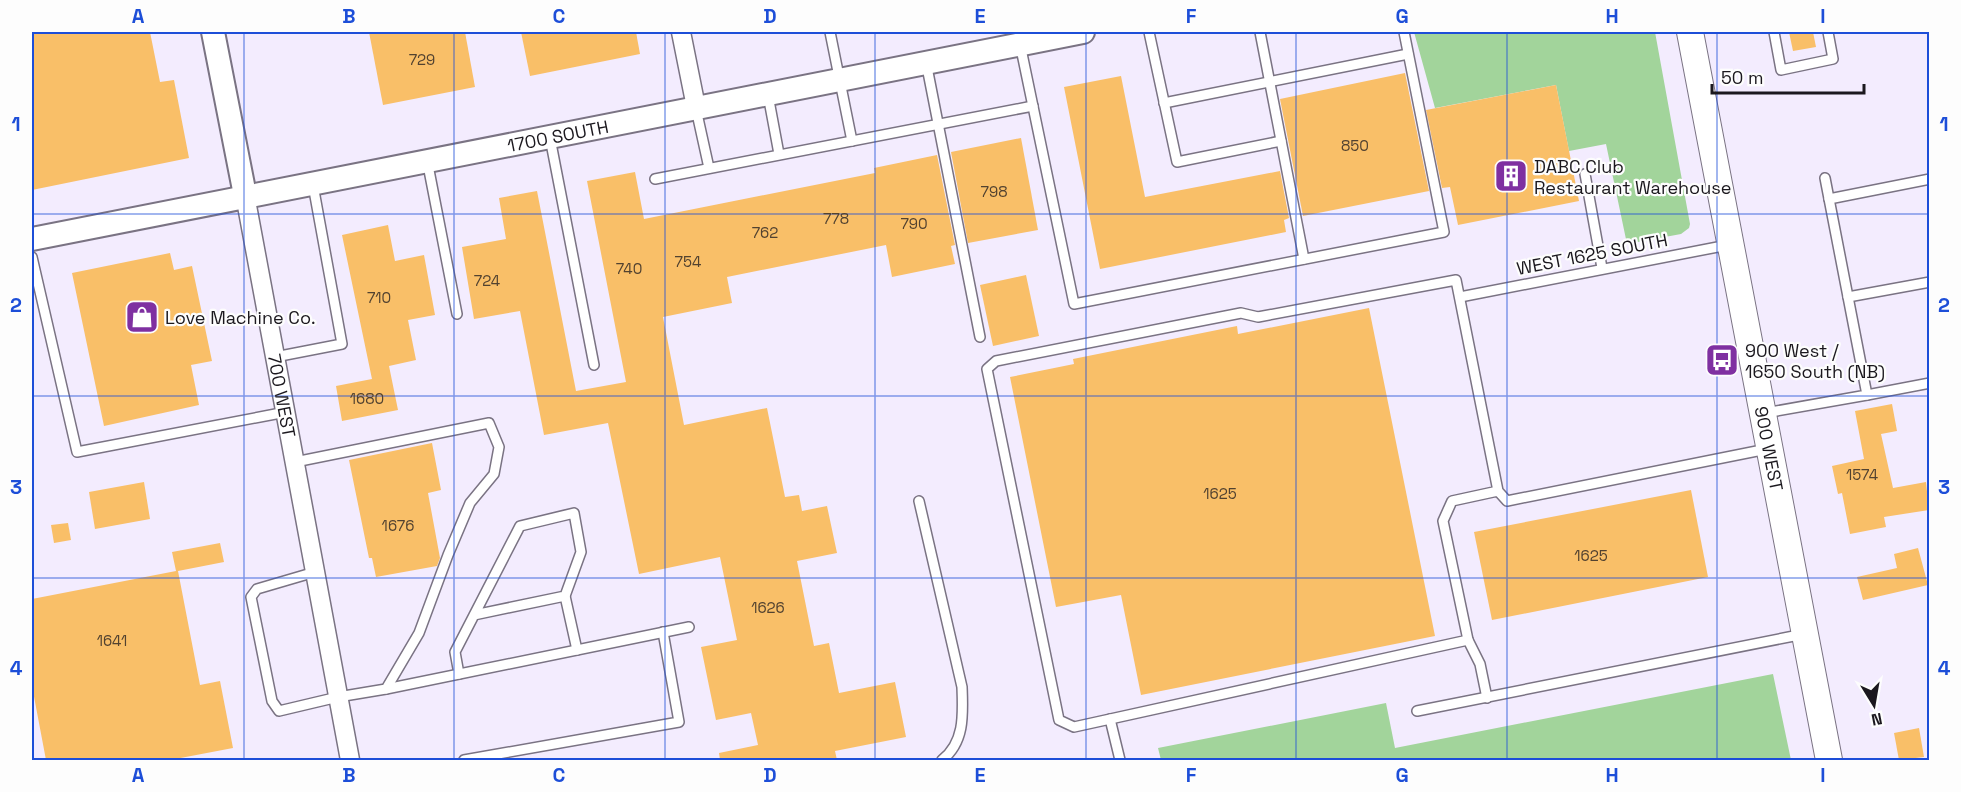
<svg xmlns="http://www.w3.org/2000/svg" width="1961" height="792" viewBox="0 0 1961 792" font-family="'Space Grotesk',sans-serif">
	<rect width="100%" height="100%" fill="#f3ecfe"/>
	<g fill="#a2d49b">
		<path d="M1414 32H1655L1690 224 1689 228 1681 234 1627 244 1606 144 1569 151 1556 85 1435 108Z"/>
		<path d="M1773 674 1791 760H1161L1158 748 1386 703 1395 748Z"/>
	</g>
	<g fill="#f9bf68">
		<path d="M32 32H150L160 82 174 80 189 158 32 190Z"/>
		<path d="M369 32H465L475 87 383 105Z"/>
		<path d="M521 32H636L640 54 530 76Z"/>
		<path d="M1789 32H1813L1816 47 1793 51Z"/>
		<path d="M1405 73 1429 191 1303 216 1280 99Z"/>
		<path d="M1121 76 1145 197 1280 171 1289 218 1284 220 1286 232 1100 269 1064 87Z"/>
		<path d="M1556 85 1579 201 1458 225 1450 187 1442 188 1426 110Z"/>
		<path d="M1021 138 1038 230 968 243 951 152Z"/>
		<path d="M937 155 955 245 951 246 955 264 892 277 886 245 727 277 732 303 663 317 684 425 767 408 785 497 799 495 802 511 827 506 837 553 797 561 814 646 829 643 839 693 895 682 906 737 835 751 837 760H720L719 753 758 745 751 713 716 720 701 647 737 640 720 557 639 574 608 423 544 435 520 311 474 319 462 247 506 239 499 198 537 191 576 391 626 382 587 181 635 172 644 219 875 173 874 168Z"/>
		<path d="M388 225 395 261 424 255 435 315 408 320 416 360 389 366 398 410 342 421 336 386 372 379 342 235Z"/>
		<path d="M170 253 174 270 192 266 212 361 191 365 199 405 104 426 72 273Z"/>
		<path d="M1026 275 1039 336 993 346 980 285Z"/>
		<path d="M1369 308 1435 636 1141 695 1121 595 1056 607 1010 377 1074 364 1073 359 1237 326 1238 334Z"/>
		<path d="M1892 404 1897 431 1881 434 1893 488 1926 482 1929 510 1884 517 1886 527 1850 534 1842 493 1838 494 1832 466 1864 459 1855 411Z"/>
		<path d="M432 443 441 490 428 493 440 558 437 566 376 577 372 558H369L349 460Z"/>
		<path d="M144 482 150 519 95 529 89 492Z"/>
		<path d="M1691 490 1708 577 1492 620 1474 532Z"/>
		<path d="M68 523 71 540 54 543 51 525Z"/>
		<path d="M220 543 224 562 178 571 200 685 220 681 233 748 170 760H46L32 686V599L176 571 172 552Z"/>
		<path d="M1918 548 1928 585 1863 600 1857 577 1897 568 1894 554Z"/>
		<path d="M1919 728 1924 757 1899 760 1894 733Z"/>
	</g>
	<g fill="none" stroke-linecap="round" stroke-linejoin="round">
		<g stroke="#7a7383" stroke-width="12">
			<g id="service">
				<path d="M830 32 852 141"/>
				<path d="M1149 32 1177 162 1281 141"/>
				<path d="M1260 32 1304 259"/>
				<path d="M1774 32 1781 70 1833 59 1828 32"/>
				<path d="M1020 44 1074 304 1444 232 1404 32"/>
				<path d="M926 62 980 337"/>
				<path d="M768 95 779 154"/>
				<path d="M1164 103 1408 54"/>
				<path d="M696 109 709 168"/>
				<path d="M550 138 594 365"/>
				<path d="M427 160 457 314"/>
				<path d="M1585 174 1602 268"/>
				<path d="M655 179 1033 106"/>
				<path d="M1829 199 1930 179"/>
				<path d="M32 257 77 452 286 412"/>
				<path d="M1460 297 1728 245"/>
				<path d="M1848 297 1930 282"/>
				<path d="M275 357 342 344 313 185"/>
				<path d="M1867 395 1930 383"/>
				<path d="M1765 413 1867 395 1825 178"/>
				<path d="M295 462 489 423 499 447 494 474 470 503 448 555 419 633 386 689 338 697 279 711 272 701 251 597 257 589 315 572"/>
				<path d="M1498 491 1452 501 1443 521 1468 640 1074 727 1059 720 987 369 996 361 1241 313 1258 317 1456 280 1498 491 1507 501 1767 449"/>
				<path d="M919 501 962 687C963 714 965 742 942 760"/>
				<path d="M565 596 577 650"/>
				<path d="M1468 640 1480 664 1487 698"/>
				<path d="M459 674 455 652 520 526 574 513 581 552 565 596 474 615"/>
				<path d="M386 689 689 627"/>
				<path d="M1417 711 1804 634"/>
				<path d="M1110 719 1120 760"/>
				<path d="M464 760 679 722 663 632"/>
			</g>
		</g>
		<g stroke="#7a7383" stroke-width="21">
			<g id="minor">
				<path d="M681 32 696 107"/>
				<path id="s1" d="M245 195 350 760"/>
			</g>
		</g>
		<g stroke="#7a7383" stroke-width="26">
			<g id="tertiary">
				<path d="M213 32 245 195"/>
				<path id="s2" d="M32 239 1083 32"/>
			</g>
		</g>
		<g stroke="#7a7383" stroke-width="28">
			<g id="secondary">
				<path id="s3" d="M1690 32 1829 760"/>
			</g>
		</g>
		<use href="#service" stroke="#fff" stroke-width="9"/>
		<use href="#minor" stroke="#fff" stroke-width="18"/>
		<use href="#tertiary" stroke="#fff" stroke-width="22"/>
		<use href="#secondary" stroke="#fff" stroke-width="26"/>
	</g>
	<path fill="none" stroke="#1d4ed8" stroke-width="1.5" stroke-opacity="0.55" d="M244 32V760M454 32V760M665 32V760M875 32V760M1086 32V760M1296 32V760M1507 32V760M1717 32V760M32 214H1930M32 396H1930M32 578H1930"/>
	<defs>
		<g id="building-square" transform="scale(1.725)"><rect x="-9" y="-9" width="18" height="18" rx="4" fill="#7f30a1" stroke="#fdfdfd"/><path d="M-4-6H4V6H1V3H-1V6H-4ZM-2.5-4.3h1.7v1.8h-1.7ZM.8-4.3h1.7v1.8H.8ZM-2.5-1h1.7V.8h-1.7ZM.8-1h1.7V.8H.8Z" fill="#fff"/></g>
		<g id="shop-square" transform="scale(1.725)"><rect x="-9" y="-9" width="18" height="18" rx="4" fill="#7f30a1" stroke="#fdfdfd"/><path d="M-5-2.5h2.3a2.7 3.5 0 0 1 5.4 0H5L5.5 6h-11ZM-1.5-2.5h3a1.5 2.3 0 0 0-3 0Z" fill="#fff"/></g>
		<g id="bus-square" transform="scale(1.725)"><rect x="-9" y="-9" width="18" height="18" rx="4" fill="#7f30a1" stroke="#fdfdfd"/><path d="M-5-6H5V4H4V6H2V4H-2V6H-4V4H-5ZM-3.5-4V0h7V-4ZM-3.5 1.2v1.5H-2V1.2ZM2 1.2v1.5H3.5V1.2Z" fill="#fff"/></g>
	</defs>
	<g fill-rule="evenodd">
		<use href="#building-square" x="1511" y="176"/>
		<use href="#shop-square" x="142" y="317"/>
		<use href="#bus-square" x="1722" y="360"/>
	</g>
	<g text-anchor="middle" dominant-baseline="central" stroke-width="4.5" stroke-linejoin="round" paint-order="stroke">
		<g font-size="15" fill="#524230">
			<text x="422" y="59">729</text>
			<text x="1355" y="145">850</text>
			<text x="994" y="191">798</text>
			<text x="836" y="218">778</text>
			<text x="914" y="223">790</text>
			<text x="765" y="232">762</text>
			<text x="688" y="261">754</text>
			<text x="629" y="268">740</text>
			<text x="487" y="280">724</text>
			<text x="379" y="297">710</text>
			<text x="367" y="398">1680</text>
			<text x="1862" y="474">1574</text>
			<text x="1220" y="493">1625</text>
			<text x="398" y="525">1676</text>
			<text x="1591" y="555">1625</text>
			<text x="768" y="607">1626</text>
			<text x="112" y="640">1641</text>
		</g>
		<g font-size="18" fill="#1b181e" stroke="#fdfdfd">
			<text stroke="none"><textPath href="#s2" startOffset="536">1700 SOUTH</textPath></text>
			<text transform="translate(1592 254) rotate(-11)">WEST 1625 SOUTH</text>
			<text stroke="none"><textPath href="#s1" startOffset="204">700 WEST</textPath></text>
			<text stroke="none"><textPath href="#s3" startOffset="424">900 WEST</textPath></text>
		</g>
		<g font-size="18" fill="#1b181e" stroke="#fdfdfd" text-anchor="start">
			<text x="1534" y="166">DABC Club<tspan x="1534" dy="21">Restaurant Warehouse</tspan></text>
			<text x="165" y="317">Love Machine Co.</text>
			<text x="1745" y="350">900 West /<tspan x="1745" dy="21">1650 South (NB)</tspan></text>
		</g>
	</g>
	<rect width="1961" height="792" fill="none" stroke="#fdfdfd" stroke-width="66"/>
	<g transform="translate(1874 705) rotate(169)" stroke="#fdfdfd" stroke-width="4.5" paint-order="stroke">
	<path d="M0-4.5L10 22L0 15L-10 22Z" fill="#1b181e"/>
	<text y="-9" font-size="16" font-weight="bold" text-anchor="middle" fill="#1b181e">N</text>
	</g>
	<path d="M1712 84v9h152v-9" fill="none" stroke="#1b181e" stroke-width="3"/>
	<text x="1721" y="84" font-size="18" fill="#1b181e" stroke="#fdfdfd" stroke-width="4.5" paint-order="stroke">50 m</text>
	<rect x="33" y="33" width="1895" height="726" fill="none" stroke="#1d4ed8" stroke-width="2"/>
	<g font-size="20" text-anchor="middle" font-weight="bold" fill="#1d4ed8">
		<text x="138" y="23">A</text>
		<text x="349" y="23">B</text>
		<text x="559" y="23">C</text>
		<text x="770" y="23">D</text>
		<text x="980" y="23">E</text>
		<text x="1191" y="23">F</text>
		<text x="1402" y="23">G</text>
		<text x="1612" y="23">H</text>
		<text x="1823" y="23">I</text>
		<text x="16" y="131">1</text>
		<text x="1944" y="131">1</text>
		<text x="16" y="312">2</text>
		<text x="1944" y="312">2</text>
		<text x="16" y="494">3</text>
		<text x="1944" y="494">3</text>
		<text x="16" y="675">4</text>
		<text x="1944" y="675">4</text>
		<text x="138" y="782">A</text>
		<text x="349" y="782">B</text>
		<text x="559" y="782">C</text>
		<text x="770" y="782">D</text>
		<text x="980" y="782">E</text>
		<text x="1191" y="782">F</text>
		<text x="1402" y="782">G</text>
		<text x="1612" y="782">H</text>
		<text x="1823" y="782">I</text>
	</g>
</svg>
